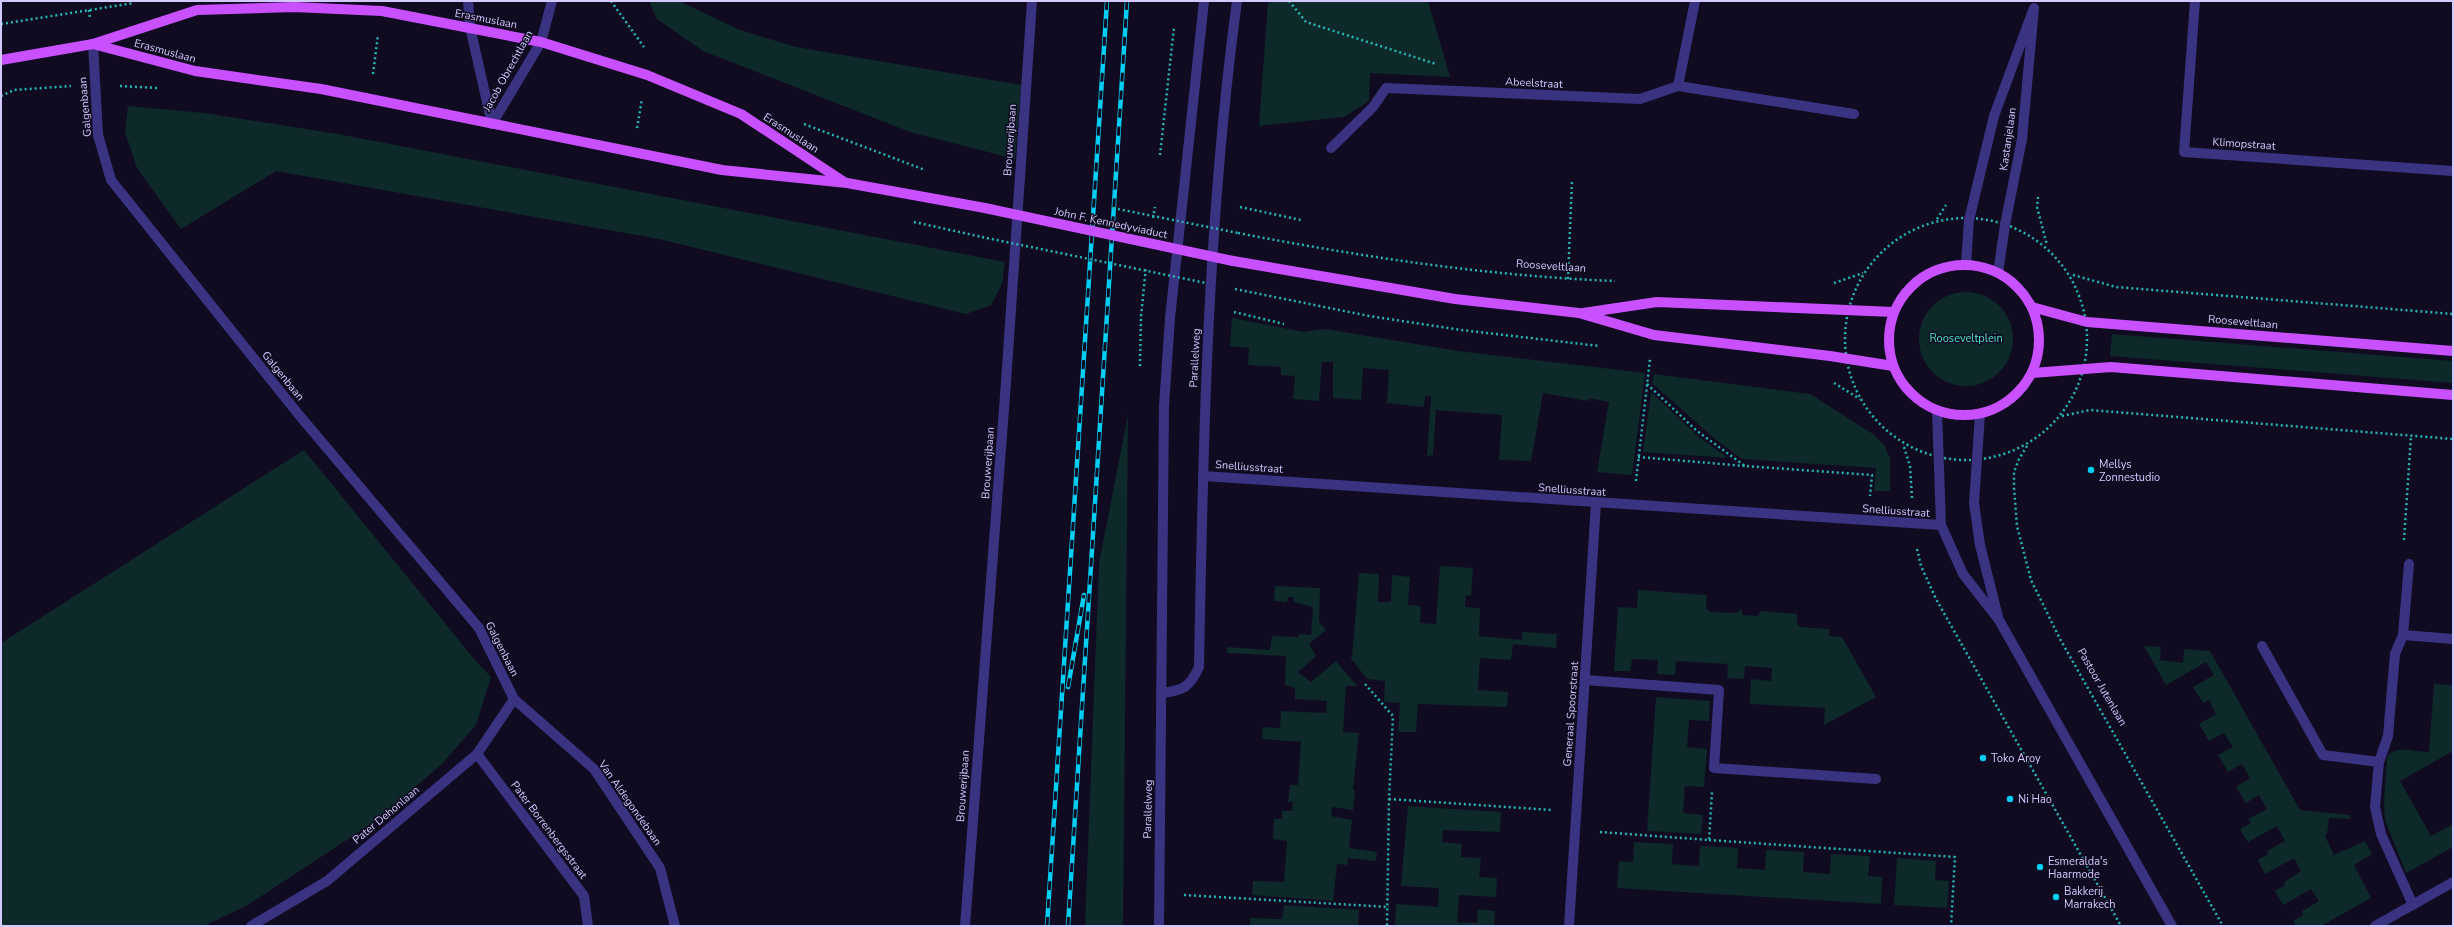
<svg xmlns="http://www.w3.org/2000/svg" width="2454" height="927" viewBox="0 0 2454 927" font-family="'Nunito Sans',sans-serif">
	<rect width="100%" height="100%" fill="#100b20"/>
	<g fill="#0e292a">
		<path d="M649 1H679L740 30 796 47 1021 85 1015 159 910 132 703 51 657 19Z"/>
		<path d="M1268 1H1428L1450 77 1370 73 1369 101 1344 117 1259 126Z"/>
		<path d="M128 106 204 113 338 134 1005 262 1002 284 991 305 966 314 659 239 276 171 181 229 137 168 125 132Z"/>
		<circle cx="1966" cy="339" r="47"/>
		<path d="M1232 318 1304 332 1325 329 1458 351 1645 373 1632 475 1597 472 1609 402 1589 398 1588 401 1543 393 1531 461 1499 460 1502 415 1436 410 1433 455 1427 456 1431 396H1425L1424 407 1387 403 1389 370 1363 368 1361 400 1333 398V362H1322L1319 401 1293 399 1295 376 1281 375V367L1248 365 1249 348 1230 346Z"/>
		<path d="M2112 334 2453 361V383L2110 356Z"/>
		<path d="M1654 374 1810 394 1873 434 1884 445 1890 458V491H1874L1876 468 1742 459 1715 439 1652 383Z"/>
		<path d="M1651 392 1699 437 1728 458 1643 452Z"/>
		<path d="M1128 415 1123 926H1085L1099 563Z"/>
		<path d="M304 450 475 660 491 677 476 725 442 764 377 820 248 905 204 926H1V643Z"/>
		<path d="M1440 566 1473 568 1471 596 1466 595 1465 607 1480 608 1479 636 1522 640V632L1557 634 1556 648 1513 644 1511 660 1480 658 1478 690 1508 692 1507 707 1418 704 1416 732H1398L1400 703 1384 702 1385 681 1367 679 1350 657H1352L1359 573 1379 574 1378 602H1391L1392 575 1410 577 1408 605 1421 606 1420 623 1436 624Z"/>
		<path d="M1275 586 1320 588 1319 622 1326 630 1309 644 1316 656 1298 672 1311 682 1336 661 1357 686H1346L1343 732 1359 733 1353 789 1355 790 1353 810 1332 807 1331 816 1352 820 1349 848 1377 852 1376 861 1348 858 1347 865 1337 864 1333 901 1252 895 1253 881 1284 882 1287 841 1273 839 1274 819H1282V811H1292L1293 802H1288L1290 785H1298L1301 742 1262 739 1263 727 1280 728 1281 711 1326 713 1327 701 1295 699V688L1285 685 1286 656 1227 653V647L1270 650 1272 636 1299 637V634L1311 635 1313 607 1294 602V597H1288L1287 602 1274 601Z"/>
		<path d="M1638 590 1707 595 1706 607 1710 612 1736 613 1741 609 1743 615 1758 616 1761 611 1797 614V623L1800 627 1829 629V636L1842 637 1876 697 1824 725 1825 708 1750 704 1751 679 1771 681 1772 668 1745 666 1744 679 1727 678 1728 664 1676 661 1675 675 1657 674 1658 660 1632 659 1630 671H1614L1618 607 1637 608Z"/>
		<path d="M2144 646 2161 647 2160 660 2183 663 2184 649 2210 651 2300 810 2350 815V819L2329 818 2327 834 2325 836 2334 855 2365 841 2372 854 2354 865 2371 898 2321 926H2296L2293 921 2303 915 2302 911 2319 901 2311 889 2283 905 2275 891 2285 885 2284 882 2301 871 2294 858 2265 874 2258 860 2268 854 2267 851 2285 841 2277 826 2248 842 2240 829 2251 823 2248 819 2267 809 2259 795 2246 803 2236 787 2250 778 2242 764 2228 772 2218 755 2233 747 2224 733 2209 741 2199 724 2216 714 2209 700 2203 703 2193 687 2214 675 2206 662 2166 685Z"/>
		<path d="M2434 684 2453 685V751L2400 781 2431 836 2453 824V847L2406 873 2385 820 2384 801 2387 758C2392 744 2417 752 2429 752Z"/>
		<path d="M1656 697 1710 701 1709 721 1689 720 1687 747 1707 749 1704 787 1685 786 1683 813 1703 815 1701 834 1647 831Z"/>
		<path d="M1408 806 1501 812 1500 832 1443 830 1442 842 1462 844 1461 857 1481 858 1479 877 1497 878 1496 897 1459 895 1457 922 1477 923 1478 909 1495 911 1494 926H1395L1396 904 1438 907 1439 888 1401 886Z"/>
		<path d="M1634 842 1673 844 1672 864 1699 866 1700 846 1738 848 1737 868 1765 870 1766 850 1804 852 1803 872 1830 874 1831 854 1870 856 1868 876 1882 877 1881 904 1617 888 1619 861 1633 862Z"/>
		<path d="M1897 858 1936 861 1935 880 1949 881 1947 908 1894 905Z"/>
		<path d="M1284 905 1359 910 1358 926H1250V918L1282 919Z"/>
	</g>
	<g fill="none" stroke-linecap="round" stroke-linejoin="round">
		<g stroke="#25b7b7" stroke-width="2.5" stroke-dasharray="2 3" stroke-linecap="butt">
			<path d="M611 1 644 47"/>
			<path d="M1289 1 1306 22 1436 64"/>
			<path d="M89 10 90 19"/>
			<path d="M1 24 134 3"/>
			<path d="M373 74 378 35"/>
			<path d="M120 86 157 88"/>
			<path d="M1 96 14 90 71 86"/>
			<path d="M804 124 925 170"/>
			<path d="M637 128 642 99"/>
			<path d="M1160 155 1174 27"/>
			<path d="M2038 197 2037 207 2047 245"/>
			<path d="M1240 207 1301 220"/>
			<circle cx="1966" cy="339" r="121"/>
			<path d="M1153 218 1155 207"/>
			<path d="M1937 219 1946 205"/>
			<path d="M914 222 982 237"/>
			<path d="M1238 233C1363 257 1488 276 1615 281"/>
			<path d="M2073 275 2116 287 2453 314"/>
			<path d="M1568 279 1572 180"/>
			<path d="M1834 283 1863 273"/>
			<path d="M1235 289 1369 316 1461 330 1599 346"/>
			<path d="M1234 312 1284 324"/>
			<path d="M1140 366 1141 316 1146 267"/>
			<path d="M1834 383 1860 399"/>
			<path d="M1647 384 1697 431 1745 466 1872 475 1870 496"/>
			<path d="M2062 416 2090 410 2453 439"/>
			<path d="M2027 446 2019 459 2014 472V488L2017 526 2031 580 2060 639 2223 926"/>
			<path d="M1904 447 1910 466 1912 498"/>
			<path d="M1638 457 1745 466"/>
			<path d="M1636 481 1650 359"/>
			<path d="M2404 540 2411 436"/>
			<path d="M1917 549 1921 566 1936 599 2121 926"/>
			<path d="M1365 684 1393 716 1389 799 1387 926"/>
			<path d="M1389 799 1552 810"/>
			<path d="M1600 832 1709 840 1712 792"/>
			<path d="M1709 840 1955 857 1951 926"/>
			<path d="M1184 895 1389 907"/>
		</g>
		<g stroke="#3a3382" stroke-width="10">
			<path d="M468 1 470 27 492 124"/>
			<path d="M2195 1 2184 152 2453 171"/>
			<path d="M93 44 98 135 111 180 299 415 479 628 514 699 594 769 660 868 675 926"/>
			<path d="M1678 86 1695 1"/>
			<path d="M492 124 541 42 552 1"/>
			<path d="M1331 148 1373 107 1386 88 1640 99 1678 86 1854 114"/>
			<path d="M1966 264 1969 220 1994 116 2034 8 2022 139 2005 225 1998 273"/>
			<path d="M1937 410 1941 525 1963 574 1999 620 2172 926"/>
			<path d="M1980 414 1974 503 1980 545 1998 617"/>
			<path d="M1203 476 1941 525"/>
			<path d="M2409 564 2403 635 2395 654 2388 736 2379 762 2375 807 2381 834 2413 905"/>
			<path d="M2403 635 2453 639"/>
			<path d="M2262 646 2323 755 2379 762"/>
			<path d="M1585 680 1719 690 1714 768 1876 779"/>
			<path d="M1161 693C1183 691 1190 687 1199 667 1203 444 1207 222 1237 1"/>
			<path d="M477 754 584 896 588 926"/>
			<path d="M251 926 327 881 477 754 514 699"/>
			<path d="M965 926 1006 382 1032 1"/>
			<path d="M1159 926 1164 406 1170 318 1204 1"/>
			<path d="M1569 926 1596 503"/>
			<path d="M2375 926 2453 882"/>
		</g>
		<g stroke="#c850ff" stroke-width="10">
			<path d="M93 44 195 71 321 89 722 170 847 183 985 208"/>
			<path d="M1 60 93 44 197 10 294 7 382 11 541 42 647 75 741 114 844 182"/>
			<path d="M1233 261 1455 299 1579 313 1654 335 1830 356 1893 366"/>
			<circle cx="1964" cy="340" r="75"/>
			<path d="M2032 307 2087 322 2453 351"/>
			<path d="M1583 313 1657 302 1893 312"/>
			<path d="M2032 373 2111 367 2453 395"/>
		</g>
		<g stroke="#00cef4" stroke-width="4.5">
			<g id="rail">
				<path d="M1068 687 1084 595"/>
				<path d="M1047 926 1107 1"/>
				<path d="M1068 926 1127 1"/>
			</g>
		</g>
		<use href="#rail" stroke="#100b20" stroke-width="3" stroke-dasharray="9" stroke-linecap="butt"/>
		<g stroke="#25b7b7" stroke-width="2.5" stroke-dasharray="2 3" stroke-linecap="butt">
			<path d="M1113 208 1238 233"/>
			<path d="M982 237 1206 283"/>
		</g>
		<path stroke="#c850ff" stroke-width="10" d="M985 208 1233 261"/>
	</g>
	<g fill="#00cef4" stroke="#100b20" stroke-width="1.5">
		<circle cx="2091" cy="470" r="4"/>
		<circle cx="1983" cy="758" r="4"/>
		<circle cx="2010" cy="799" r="4"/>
		<circle cx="2040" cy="867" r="4"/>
		<circle cx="2056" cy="897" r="4"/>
	</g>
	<g text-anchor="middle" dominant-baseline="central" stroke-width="3" stroke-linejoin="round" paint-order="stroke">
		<g font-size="11" fill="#d3c9ff" stroke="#100b20">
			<text transform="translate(486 19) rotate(11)">Erasmuslaan</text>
			<text transform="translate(165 51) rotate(15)">Erasmuslaan</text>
			<text transform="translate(508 71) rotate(-61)">Jacob Obrechtlaan</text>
			<text transform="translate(1534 83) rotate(3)">Abeelstraat</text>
			<text transform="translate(85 107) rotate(-95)">Galgenbaan</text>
			<text transform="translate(791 133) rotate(33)">Erasmuslaan</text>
			<text transform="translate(2008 139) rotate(-82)">Kastanjelaan</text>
			<text transform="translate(1010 140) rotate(-86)">Brouwerijbaan</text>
			<text transform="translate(2244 144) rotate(4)">Klimopstraat</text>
			<text transform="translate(1111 223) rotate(12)">John F. Kennedyviaduct</text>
			<text transform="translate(1551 266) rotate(4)">Rooseveltlaan</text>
			<text transform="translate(2243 322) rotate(5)">Rooseveltlaan</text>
			<text transform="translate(1195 358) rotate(-87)">Parallelweg</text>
			<text transform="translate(283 376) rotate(51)">Galgenbaan</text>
			<text transform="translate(988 463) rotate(-86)">Brouwerijbaan</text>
			<text transform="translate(1249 467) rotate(4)">Snelliusstraat</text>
			<text transform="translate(1572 490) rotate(4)">Snelliusstraat</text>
			<text transform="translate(1896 511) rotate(4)">Snelliusstraat</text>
			<text transform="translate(502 649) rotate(63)">Galgenbaan</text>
			<text transform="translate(2102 687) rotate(60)">Pastoor Jutenlaan</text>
			<text transform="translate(1571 714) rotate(-86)">Generaal Spoorstraat</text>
			<text transform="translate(963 786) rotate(-86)">Brouwerijbaan</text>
			<text transform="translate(630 803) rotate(55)">Van Aldegondebaan</text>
			<text transform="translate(1148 809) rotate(-89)">Parallelweg</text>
			<text transform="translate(386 815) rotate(-40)">Pater Dehonlaan</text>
			<text transform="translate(549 830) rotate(53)">Pater Borrenbergsstraat</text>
		</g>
		<g font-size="11" fill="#4ee6c9" stroke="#100b20">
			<text x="1966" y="338">Rooseveltplein</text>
		</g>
		<g font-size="11" fill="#d3c9ff" stroke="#100b20" text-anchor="start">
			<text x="2099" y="464">Mellys<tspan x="2099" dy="13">Zonnestudio</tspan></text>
			<text x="1991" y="758">Toko Aroy</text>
			<text x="2018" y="799">Ni Hao</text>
			<text x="2048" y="861">Esmeralda's<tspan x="2048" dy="13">Haarmode</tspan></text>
			<text x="2064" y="891">Bakkerij<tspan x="2064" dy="13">Marrakech</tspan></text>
		</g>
	</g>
	<rect width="2454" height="927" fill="none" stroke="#d3c9ff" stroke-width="4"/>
</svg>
